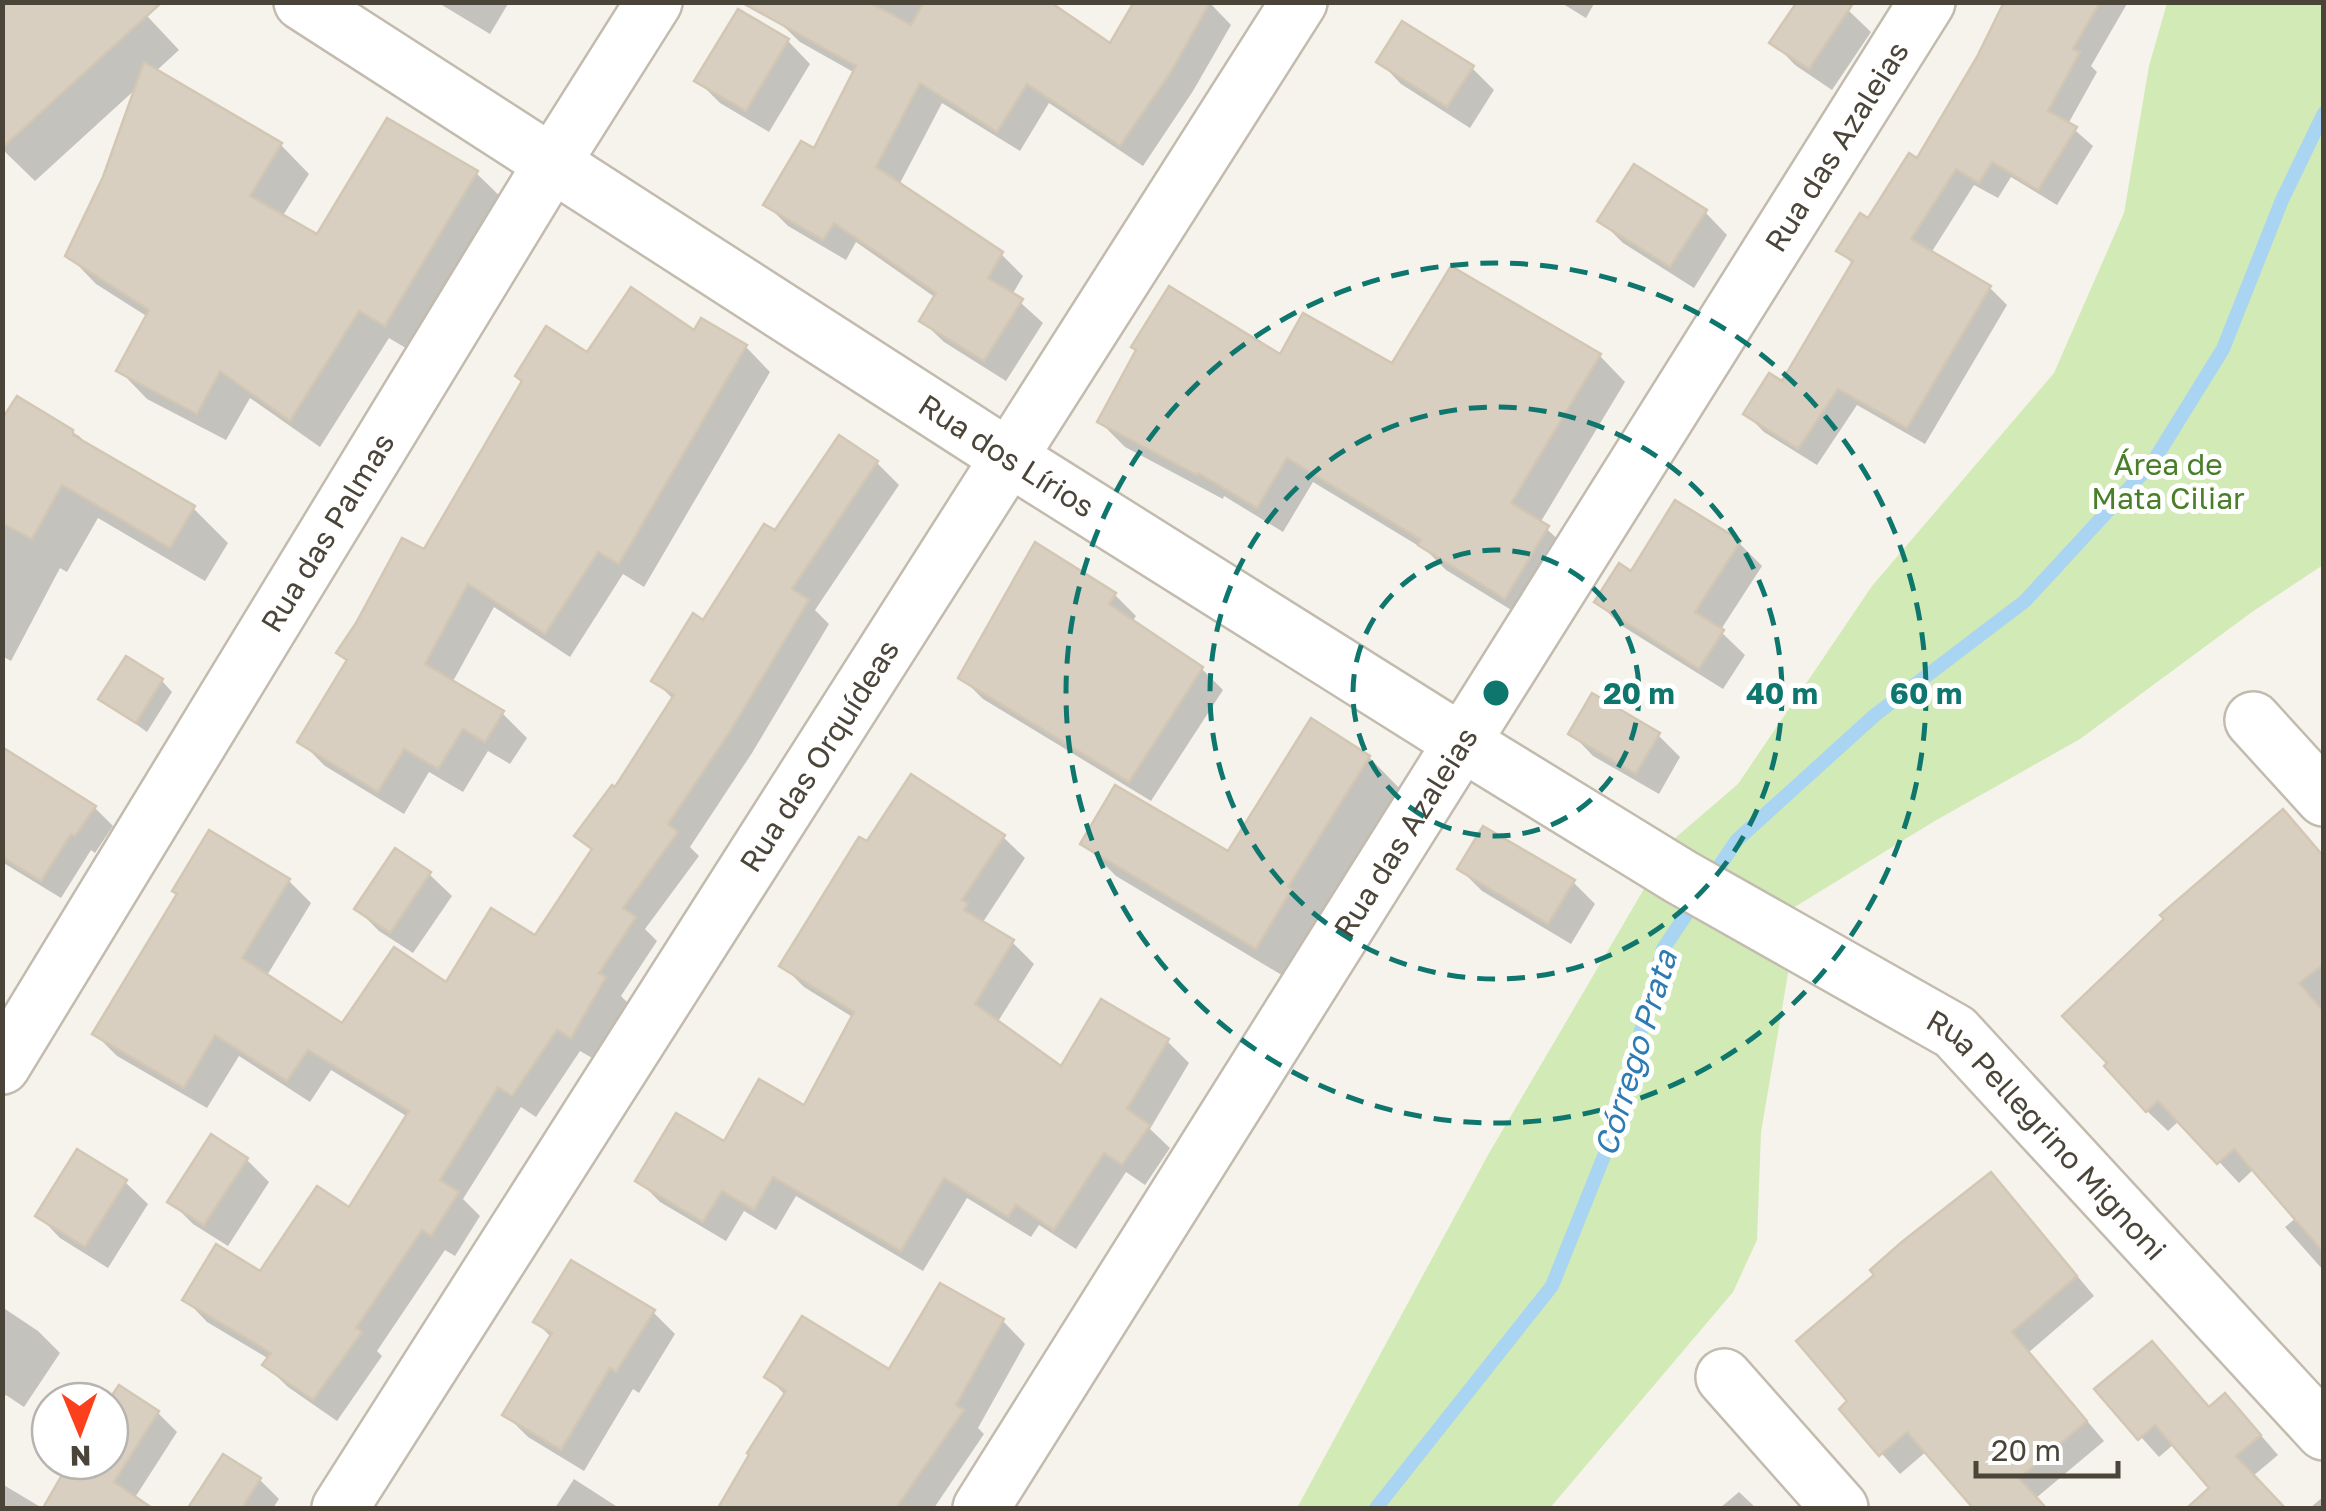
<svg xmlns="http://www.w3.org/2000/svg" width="2326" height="1511" viewBox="0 0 2326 1511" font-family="'Golos Text',sans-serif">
	<rect width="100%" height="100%" fill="#f6f3ec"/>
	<g fill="#d2eab5">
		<path d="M2167 3H2323V565L2252 612 2080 739 1933 822 1785 913 1667 845 1738 784 1872 586 2054 373 2124 213 2149 66Z"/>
		<path d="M1651 877 1790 962 1761 1132 1757 1240 1733 1292 1550 1508H1297L1488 1155Z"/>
	</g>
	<g fill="#0003">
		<path d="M134 2 179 50 155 72 281 145 309 174 282 217 318 238 476 173 505 201 414 353 389 338 320 447 250 398 226 440 147 399 119 370 148 317 96 284 68 255 105 178 138 87 35 181 2 149V5Z"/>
		<path d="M437 2H509L490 34Z"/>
		<path d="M789 2H1041L1111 46 1209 2 1231 25 1193 91 1143 166 1049 103 1020 151 942 103 899 185 1001 254 1023 276 1012 295 1043 323 1006 381 944 342 922 321 936 298 856 242 846 260 788 226 766 204 815 152 855 73 800 42 778 21Z"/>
		<path d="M1560 2H1595L1586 18Z"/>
		<path d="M2015 2H2128L2091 66 2097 72 2068 124 2093 146 2057 205 2011 177 1998 198 1974 185 1931 253 1990 288 2007 305 1925 444 1857 405 1817 465 1764 432 1746 414 1782 385 1854 265 1839 251 1869 222 1918 161Z"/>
		<path d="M1848 10 1871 32 1832 90 1795 65 1773 42Z"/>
		<path d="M739 13 788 41 810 64 769 132 720 103 698 81Z"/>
		<path d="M1379 61 1472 68 1494 90 1470 128 1401 84Z"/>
		<path d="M1705 212 1727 235 1694 288 1623 243 1601 221Z"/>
		<path d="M702 321 746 347 770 372 644 587 623 574 570 657 494 607 452 683 502 713 527 738 510 764 488 751 463 792 429 772 404 814 325 766 300 741 348 662 339 653 588 355 695 334Z"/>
		<path d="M1600 356 1625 382 1540 523 1573 553 1531 622 1446 570 1427 551 1313 482 1283 532 1224 496 1223 499 1125 447 1100 422 1280 358 1393 366Z"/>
		<path d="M18 400 79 436 92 449 193 508 228 543 205 581 98 518 67 572 60 568 11 661 2 656V470Z"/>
		<path d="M840 438 877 463 899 485 815 610 829 624 752 753 690 847 699 856 645 929 657 941 621 996 627 1002 594 1059 580 1051 536 1117 521 1107 463 1199 480 1216 455 1256 445 1250 377 1351 382 1356 337 1421 288 1387 265 1365 269 1359 207 1322 185 1299 260 1274 349 1211 408 1117 331 1070 310 1102 239 1056 207 1108 117 1056 95 1034 289 881 311 903 266 977 343 1026 447 985 535 938 593 851 577 836 616 790 674 700 654 680 776 534Z"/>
		<path d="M1739 543 1762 566 1720 631 1745 655 1723 689 1619 624 1597 601 1631 574Z"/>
		<path d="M1115 595 1136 616 1132 622 1202 669 1223 690 1151 801 983 699 961 677Z"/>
		<path d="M127 659 162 681 172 692 147 732 101 699Z"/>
		<path d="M1571 733 1658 735 1680 757 1659 794 1593 756Z"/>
		<path d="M2 751 94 807 113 826 95 853 91 850 61 898 2 862Z"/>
		<path d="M1369 757 1402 791 1290 980 1116 876 1083 843 1229 855Z"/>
		<path d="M2283 812 2324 856V1271L2285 1227 2297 1217 2254 1169 2239 1183 2180 1120 2168 1131 2147 1111Z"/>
		<path d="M1003 837 1025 858 983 922 1012 942 1034 964 997 1023 1061 1070 1167 1041 1189 1063 1150 1129 1170 1148 1145 1185 1126 1172 1076 1249 1039 1225 1031 1237 967 1198 923 1271 796 1196 776 1230 744 1211 726 1241 660 1202 638 1180 805 1109 854 1018 804 987 782 965 868 844Z"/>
		<path d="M1460 869 1573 882 1595 904 1571 944 1482 891Z"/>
		<path d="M429 874 452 896 413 953 379 931 357 909Z"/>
		<path d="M212 1138 247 1160 269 1182 228 1246 193 1224 171 1202Z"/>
		<path d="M125 1182 148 1204 108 1268 60 1238 38 1215Z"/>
		<path d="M2009 1194 2094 1296 2029 1352 2104 1441 2036 1498 2045 1508H1976L1927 1451 1900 1474 1842 1409Z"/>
		<path d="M941 1287 1003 1321 1025 1344 978 1428 984 1434 934 1508H721L786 1396 767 1376 890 1372Z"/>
		<path d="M2 1307 38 1331 60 1353 24 1407 6 1395 2 1400Z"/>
		<path d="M653 1312 675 1334 639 1393 633 1389 584 1471 528 1437 506 1415 552 1338 536 1322Z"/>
		<path d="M120 1388 158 1413 177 1432 134 1499 148 1508H45L75 1461H110Z"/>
		<path d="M2098 1389 2244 1416 2278 1455 2253 1476 2283 1508H2190L2213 1489 2174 1444 2159 1457Z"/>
		<path d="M224 1458 260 1480 279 1499 273 1508H191Z"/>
		<path d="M574 1479 619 1508H555Z"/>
		<path d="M2 1484 42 1508H2Z"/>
		<path d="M1739 1492 1756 1508H1720Z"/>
		<path d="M2323 1497 2324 1508H2310Z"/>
	</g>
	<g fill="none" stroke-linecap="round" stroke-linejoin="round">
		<g stroke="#a9d4f2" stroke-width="14">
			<path d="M1708 883 1737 840 1875 715 2025 601 2153 462 2223 349 2282 200 2324 113"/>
			<path d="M1376 1508 1552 1286 1614 1131 1663 949 1696 900"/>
		</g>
	</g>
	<g fill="#d8cfc1" stroke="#d3c7b4" stroke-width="2.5">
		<path d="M2 2H162L2 148Z"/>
		<path d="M741 2H869L911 25 924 2H1050L1110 43 1134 2H1210L1172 70 1120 146 1027 84 997 132 920 83 876 167 1003 252 988 278 1023 299 984 361 919 321 936 293 834 223 823 240 763 205 801 141 814 148 856 66Z"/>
		<path d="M1797 2H1854L1809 69 1769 43Z"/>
		<path d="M2004 2H2100L2073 49 2080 52 2048 111 2077 127 2038 190 1992 162 1979 183 1956 169 1911 239 1991 286 1907 428 1838 389 1798 449 1743 414 1769 373 1782 381 1853 261 1836 251 1860 213 1868 218 1909 153 1917 158 1977 57Z"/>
		<path d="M738 9 789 39 746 111 694 81Z"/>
		<path d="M1402 21 1474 66 1447 107 1376 62Z"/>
		<path d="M144 62 282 143 250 196 317 234 387 118 478 171 385 326 359 311 290 421 220 371 197 414 116 371 149 310 65 256 103 177Z"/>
		<path d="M1634 164 1707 210 1670 267 1597 221Z"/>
		<path d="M1451 266 1601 354 1511 503 1549 526 1505 599 1418 545 1421 540 1287 458 1257 508 1198 473 1197 475 1097 422 1136 350 1131 347 1169 286 1280 354 1303 313 1392 363Z"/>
		<path d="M631 287 694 330 701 318 747 345 619 564 598 552 545 634 468 584 425 664 504 711 485 742 463 729 438 769 404 749 378 792 297 742 347 660 336 653 356 623 402 538 424 549 522 381 515 376 546 326 587 352Z"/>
		<path d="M17 396 73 430V435L195 506 170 548 62 485 32 539 2 523V419Z"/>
		<path d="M839 435 878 461 792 589 809 600 731 730 668 824 678 832 623 908 636 917 599 973 606 977 571 1038 557 1030 512 1096 498 1087 440 1180 459 1192 431 1236 422 1230 356 1328 362 1332 313 1400 262 1365 271 1353 182 1300 216 1244 260 1271 317 1186 349 1207 409 1111 308 1050 287 1081 215 1035 184 1088 92 1034 177 894 172 891 209 830 290 879 242 958 342 1023 394 947 446 982 491 908 535 935 592 849 574 836 612 785 615 787 674 695 651 681 693 613 703 620 764 524 775 530Z"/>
		<path d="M1675 500 1741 541 1695 612 1724 630 1699 669 1594 602 1619 563 1631 571Z"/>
		<path d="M1035 542 1116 593 1109 604 1203 667 1129 782 958 678Z"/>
		<path d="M126 656 163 679 136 723 98 699Z"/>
		<path d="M1592 693 1660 733 1636 774 1568 734Z"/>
		<path d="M1311 718 1370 756 1288 887 1292 889 1256 949 1080 844 1115 785 1228 851Z"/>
		<path d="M2 747 96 806 75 836 71 834 41 881 2 857Z"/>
		<path d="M911 774 1005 835 962 900 968 903 964 910 1014 940 975 1004 1061 1066 1101 999 1169 1039 1127 1109 1150 1125 1122 1165 1104 1153 1054 1230 1016 1205 1008 1217 944 1178 901 1251 773 1177 754 1210 722 1191 703 1222 635 1181 676 1113 724 1141 759 1079 804 1105 854 1012 779 966 859 837 867 841Z"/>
		<path d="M2283 809 2324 857V964L2299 983 2324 1012V1253L2234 1149 2217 1164 2158 1101 2146 1112 2104 1066 2107 1063 2062 1016 2164 919 2160 915Z"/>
		<path d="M1483 826 1575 880 1548 924 1457 869Z"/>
		<path d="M395 848 431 872 390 933 354 909Z"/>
		<path d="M211 1134 248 1158 204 1225 167 1202Z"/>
		<path d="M77 1149 127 1180 85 1247 35 1216Z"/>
		<path d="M1991 1172 2077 1276 2012 1332 2087 1421 2019 1478 2046 1508H1973L1907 1432 1879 1456 1839 1409 1847 1401 1796 1341 1874 1275 1870 1270 1903 1241Z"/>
		<path d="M571 1260 655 1310 616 1372 610 1368 561 1450 502 1415 552 1333 533 1322Z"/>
		<path d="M940 1283 1004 1319 956 1405 964 1410 896 1508H718L749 1455 747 1453 786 1391 764 1377 802 1316 889 1369Z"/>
		<path d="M2152 1341 2209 1407 2225 1393 2261 1435 2236 1456 2285 1508H2187L2209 1488 2155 1425 2138 1440 2094 1389Z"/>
		<path d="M119 1385 159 1411 114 1482 152 1508H43L70 1461H110L108 1401Z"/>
		<path d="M223 1454 261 1478 242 1508H188Z"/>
	</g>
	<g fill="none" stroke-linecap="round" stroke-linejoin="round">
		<g stroke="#c2bbae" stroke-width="60">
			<g id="minor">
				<path id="s1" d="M302 2 1008 457 1463 743 1681 877 1955 1032 2324 1432"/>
				<path d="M2253 720 2324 798"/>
				<path id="s2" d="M2 1066 551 165 654 2"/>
				<path d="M1724 1377 1840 1508"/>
				<path id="s3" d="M340 1508 1299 2"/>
				<path id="s4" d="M981 1508 1927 2"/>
			</g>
		</g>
		<use href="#minor" stroke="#fff" stroke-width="55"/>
	</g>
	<g fill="none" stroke="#0f766e" stroke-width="5" stroke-dasharray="18 12">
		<circle cx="1496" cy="693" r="143"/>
		<circle cx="1496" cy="693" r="286"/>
		<circle cx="1496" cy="693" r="430"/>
	</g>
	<g text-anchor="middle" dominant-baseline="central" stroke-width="10" stroke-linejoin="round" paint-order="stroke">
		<g font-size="30" fill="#4b4439" stroke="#fff">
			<text stroke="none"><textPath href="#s4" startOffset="1608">Rua das Azaleias</textPath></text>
			<text stroke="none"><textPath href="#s1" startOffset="838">Rua dos Lírios</textPath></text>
			<text stroke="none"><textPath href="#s2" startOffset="625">Rua das Palmas</textPath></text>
			<text stroke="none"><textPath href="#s3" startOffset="892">Rua das Orquídeas</textPath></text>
			<text stroke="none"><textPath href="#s4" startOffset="798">Rua das Azaleias</textPath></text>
			<text stroke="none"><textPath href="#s1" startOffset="2085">Rua Pellegrino Mignoni</textPath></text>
		</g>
		<g font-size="30" fill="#4a7f2a" stroke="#fff">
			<text x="2168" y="464">Área de<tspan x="2168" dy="34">Mata Ciliar</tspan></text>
		</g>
		<g font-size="32" font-style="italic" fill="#2e7ab2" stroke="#fff">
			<text transform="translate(1635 1053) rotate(-73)">Córrego Prata</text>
		</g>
	</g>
	<circle cx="1496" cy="693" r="15" fill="#0f766e" stroke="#fff" stroke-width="5"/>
	<g font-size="30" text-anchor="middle" font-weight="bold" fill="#0f766e" stroke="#fff" stroke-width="10" stroke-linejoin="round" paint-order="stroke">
		<text x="1639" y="704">20 m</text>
		<text x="1782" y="704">40 m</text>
		<text x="1926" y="704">60 m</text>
	</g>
	<rect width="2326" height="1511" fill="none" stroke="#4b4439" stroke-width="10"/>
	<g transform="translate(80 1431) rotate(179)"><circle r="48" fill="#ffffff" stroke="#b7b4b0" stroke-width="2.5"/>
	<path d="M0-8L18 38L0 25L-18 38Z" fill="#fc3f1d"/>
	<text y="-15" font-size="28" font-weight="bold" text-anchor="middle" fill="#4b4439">N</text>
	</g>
	<path d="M1976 1461v15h142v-15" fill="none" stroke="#4b4439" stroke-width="5"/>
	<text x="1991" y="1461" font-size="30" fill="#4b4439" stroke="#ffffff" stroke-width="8" paint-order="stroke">20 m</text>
</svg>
